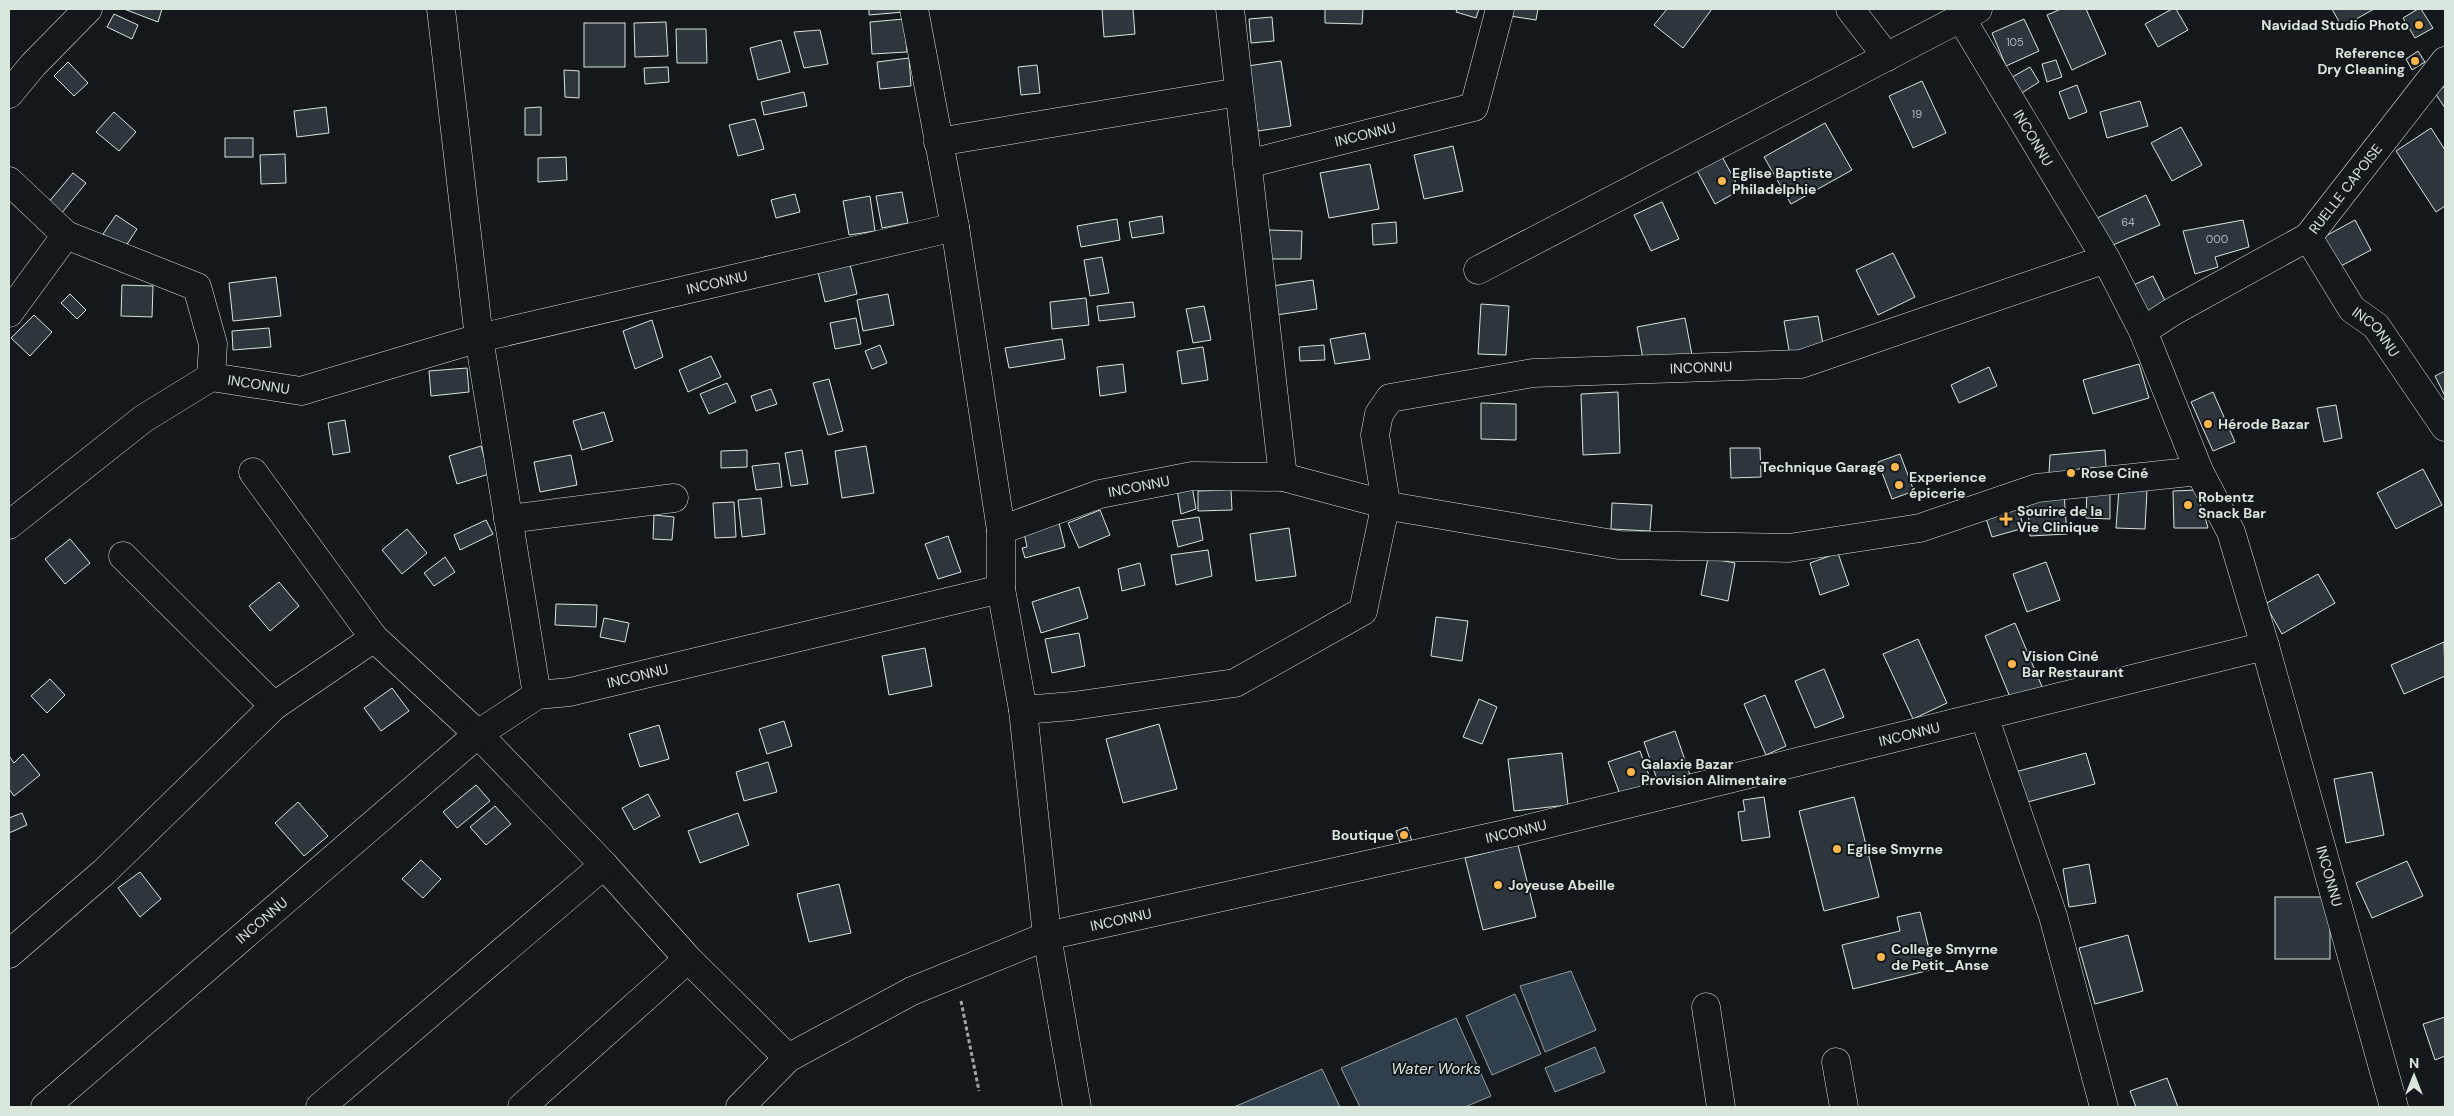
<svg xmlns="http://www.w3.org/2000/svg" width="2454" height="1116" viewBox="0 0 2454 1116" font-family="'DM Sans',sans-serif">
	<rect width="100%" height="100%" fill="#14181c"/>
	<g fill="#2f3f4d" stroke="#939e99">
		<path d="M1571 971 1596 1030 1545 1052 1520 986Z"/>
		<path d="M1515 994 1541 1054 1492 1075 1466 1016Z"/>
		<path d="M1456 1018 1491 1096 1465 1107H1360L1341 1068Z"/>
		<path d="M1595 1047 1605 1072 1555 1092 1545 1068Z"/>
		<path d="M1322 1069 1340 1107H1234Z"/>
	</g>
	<g fill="#2c363c" stroke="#d8e6dc">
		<path d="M124 9H162L158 22Z"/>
		<path d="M869 9H903L904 12 869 15Z"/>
		<path d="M1102 9H1133L1135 34 1104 37Z"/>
		<path d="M1325 9H1363L1362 24 1325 23Z"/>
		<path d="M1457 9H1479L1476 18 1456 12Z"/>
		<path d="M1511 9H1538L1536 20 1510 16Z"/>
		<path d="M1667 9H1712L1683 48 1654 25Z"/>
		<path d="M2061 9H2086L2106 54 2072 70 2047 15Z"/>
		<path d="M2172 9H2176L2188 30 2158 47 2145 24Z"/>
		<path d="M2332 9H2374L2342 27Z"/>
		<path d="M2418 9H2421L2433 28 2415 38 2403 18Z"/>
		<path d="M114 14 138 25 132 39 107 27Z"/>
		<path d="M1272 17 1274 41 1251 43 1249 19Z"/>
		<path d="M904 19 907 52 872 54 870 22Z"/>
		<path d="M2024 19 2039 51 2006 66 1992 33Z"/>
		<path d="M666 22 668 56 635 57 634 23Z"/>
		<rect x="584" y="23" width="41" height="44"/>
		<path d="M676 29H706L707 63H677Z"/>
		<path d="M820 30 828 64 804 68 794 32Z"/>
		<path d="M781 40 790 72 758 80 750 48Z"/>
		<path d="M2418 51 2425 62 2412 70 2406 59Z"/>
		<path d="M909 58 911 86 880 89 877 62Z"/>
		<path d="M2056 60 2062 77 2047 82 2042 64Z"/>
		<path d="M1281 61 1291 126 1258 131 1248 66Z"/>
		<path d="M68 62 88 83 74 96 54 76Z"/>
		<path d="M1037 65 1040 93 1021 95 1018 67Z"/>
		<path d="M668 67 669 82 645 84 644 68Z"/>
		<path d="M2030 67 2039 82 2017 96 2007 80Z"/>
		<path d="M564 70 579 71V98L565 97Z"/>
		<path d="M1922 81 1946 133 1913 148 1889 96Z"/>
		<path d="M2077 85 2087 112 2069 119 2059 92Z"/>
		<path d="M2445 86V108L2435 93Z"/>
		<path d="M804 92 807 106 764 115 761 102Z"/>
		<path d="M2140 101 2148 126 2107 138 2100 112Z"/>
		<path d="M326 107 329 133 297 137 294 111Z"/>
		<path d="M541 107V135H525V108Z"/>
		<path d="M114 112 136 132 119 151 96 132Z"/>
		<path d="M755 119 764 149 738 156 729 125Z"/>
		<path d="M1825 123 1852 170 1791 204 1764 157Z"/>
		<path d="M2181 127 2202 165 2172 181 2151 143Z"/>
		<path d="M2431 128 2445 150V206L2436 212 2396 151Z"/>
		<rect x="225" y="138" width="28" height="19"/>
		<path d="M1453 146 1463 191 1424 199 1414 155Z"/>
		<path d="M1718 149 1740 190 1715 204 1693 163Z"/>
		<path d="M285 154 286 183 261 184 260 155Z"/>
		<path d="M566 157 567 180 538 182V158Z"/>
		<path d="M1370 164 1379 209 1329 218 1320 173Z"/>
		<path d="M73 173 86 183 61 214 48 203Z"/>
		<path d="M902 192 908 223 882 228 876 196Z"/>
		<path d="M795 194 800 212 776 218 771 200Z"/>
		<path d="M2146 195 2160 225 2108 247 2097 218Z"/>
		<path d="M870 196 875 231 849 235 843 201Z"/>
		<path d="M1662 202 1679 239 1651 251 1634 215Z"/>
		<path d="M116 215 137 229 124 249 103 234Z"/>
		<path d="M1162 216 1164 233 1132 238 1129 222Z"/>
		<path d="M1117 219 1120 240 1081 247 1077 226Z"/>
		<path d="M2243 220 2249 247 2215 257 2218 267 2195 274 2183 231Z"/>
		<path d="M2355 220 2371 250 2339 267 2322 238Z"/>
		<path d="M1396 222 1397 243 1373 245 1372 224Z"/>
		<path d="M1268 230 1302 231 1301 259H1268Z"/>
		<path d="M1893 253 1915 297 1878 315 1856 270Z"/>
		<path d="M1102 257 1109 293 1090 296 1084 260Z"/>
		<path d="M850 264 857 294 825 302 818 272Z"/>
		<path d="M2153 276 2168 307 2144 318 2129 287Z"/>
		<path d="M276 277 281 316 233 321 229 283Z"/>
		<path d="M1313 280 1317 309 1276 315 1272 286Z"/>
		<path d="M122 285 153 286 152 317 121 316Z"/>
		<path d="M70 294 86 310 77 319 61 303Z"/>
		<path d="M888 294 894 325 863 331 857 300Z"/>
		<path d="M1086 298 1089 325 1052 329 1050 302Z"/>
		<path d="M1133 302 1135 317 1099 321 1097 306Z"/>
		<path d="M1481 304 1509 306 1506 355 1478 354Z"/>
		<path d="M1204 306 1211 340 1193 343 1186 309Z"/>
		<path d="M34 315 52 332 30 356 11 338Z"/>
		<path d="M1818 316 1824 350 1790 356 1784 321Z"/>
		<path d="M856 318 861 344 835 349 830 323Z"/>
		<path d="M1685 318 1692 355 1644 364 1637 327Z"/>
		<path d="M652 320 663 357 635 369 623 331Z"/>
		<path d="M269 328 271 347 233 350 232 331Z"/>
		<path d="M1365 333 1370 359 1335 364 1330 339Z"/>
		<path d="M1062 339 1065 359 1009 368 1005 348Z"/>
		<path d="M880 345 887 363 872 369 865 351Z"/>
		<path d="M1324 345 1325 360 1300 361 1299 347Z"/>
		<path d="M1203 347 1208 380 1182 384 1177 351Z"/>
		<path d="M711 356 721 377 688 392 679 370Z"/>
		<path d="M1123 364 1126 392 1100 396 1097 367Z"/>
		<path d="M2139 364 2149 398 2093 414 2083 380Z"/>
		<path d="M1989 367 1997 386 1959 403 1951 385Z"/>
		<path d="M467 368 469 392 431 396 429 371Z"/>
		<path d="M2445 371V396L2435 376Z"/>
		<path d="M829 379 843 431 828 435 813 383Z"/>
		<path d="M727 383 736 402 709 414 700 394Z"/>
		<path d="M771 389 777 404 756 411 751 396Z"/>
		<path d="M1618 392 1620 453 1583 455 1581 394Z"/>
		<path d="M2213 392 2235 442 2213 451 2191 402Z"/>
		<path d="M1481 403 1516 404V440L1481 439Z"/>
		<path d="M2336 405 2342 438 2324 442 2317 408Z"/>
		<path d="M604 412 613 441 582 450 573 421Z"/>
		<path d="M345 420 350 452 333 455 328 423Z"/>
		<path d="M481 446 489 474 457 484 449 456Z"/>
		<path d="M866 446 874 493 842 498 835 451Z"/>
		<path d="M1730 448H1760L1761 477 1731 478Z"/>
		<path d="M747 450V467L721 468V451Z"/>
		<path d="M802 450 808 484 791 486 785 453Z"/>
		<path d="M2105 450 2106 467 2078 469 2079 474 2049 473 2050 455Z"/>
		<path d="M1900 454 1914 491 1892 499 1878 462Z"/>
		<path d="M571 455 577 485 540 492 534 462Z"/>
		<path d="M779 463 782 487 756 490 752 466Z"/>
		<path d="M2423 469 2442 505 2396 529 2377 493Z"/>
		<path d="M1192 486 1196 509 1181 514 1177 489Z"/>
		<path d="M2087 489 2110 490V519L2086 518Z"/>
		<path d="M2119 489 2147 490 2145 529 2116 528Z"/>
		<path d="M1231 490 1232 510 1198 511V491Z"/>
		<path d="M2198 490 2208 528H2174L2173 491Z"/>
		<path d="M2064 493 2067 534 2030 536 2027 495Z"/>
		<path d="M761 498 765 534 742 537 738 500Z"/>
		<path d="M734 502 736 537 715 538 713 503Z"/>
		<path d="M2016 502 2024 528 1992 537 1984 512Z"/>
		<path d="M1612 503 1652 505 1650 531 1611 529Z"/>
		<path d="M1100 510 1110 535 1079 548 1068 523Z"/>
		<path d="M654 515 674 517 672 540 653 539Z"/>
		<path d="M1199 517 1203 540 1178 547 1172 521Z"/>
		<path d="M486 520 493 534 460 550 454 535Z"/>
		<path d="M1059 523 1065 547 1025 558 1022 548 1027 547 1024 533Z"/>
		<path d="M1289 528 1296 576 1256 581 1250 534Z"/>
		<path d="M407 529 427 553 402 574 382 550Z"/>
		<path d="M948 536 961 572 938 579 925 544Z"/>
		<path d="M70 539 90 563 65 584 45 559Z"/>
		<path d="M1208 550 1212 576 1176 585 1171 555Z"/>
		<path d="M1838 553 1849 585 1820 595 1810 563Z"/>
		<path d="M445 557 455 572 434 586 424 573Z"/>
		<path d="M1708 558 1735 563 1728 601 1701 595Z"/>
		<path d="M2046 562 2060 600 2027 612 2013 574Z"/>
		<path d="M1140 563 1145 585 1122 591 1118 569Z"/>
		<path d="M2318 574 2335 603 2282 634 2265 604Z"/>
		<path d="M279 582 299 606 270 631 249 606Z"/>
		<path d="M1079 587 1088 618 1041 633 1032 602Z"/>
		<path d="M556 604 597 605 596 627 555 625Z"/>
		<path d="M1436 617 1468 621 1462 661 1431 656Z"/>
		<path d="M604 618 629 623 625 642 600 637Z"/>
		<path d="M2015 623 2043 689 2012 702 1985 636Z"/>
		<path d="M1079 633 1085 666 1052 673 1045 639Z"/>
		<path d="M1918 639 1947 703 1913 719 1883 654Z"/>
		<path d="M2444 642 2445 676 2404 694 2391 665Z"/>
		<path d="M925 648 932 686 889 695 882 656Z"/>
		<path d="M1824 669 1844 717 1815 728 1795 681Z"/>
		<path d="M50 679 65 695 47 713 31 696Z"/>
		<path d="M392 688 409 711 381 731 364 708Z"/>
		<path d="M1765 695 1786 746 1766 755 1744 704Z"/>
		<path d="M1479 699 1497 707 1482 744 1463 737Z"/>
		<path d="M784 721 792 746 767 754 759 729Z"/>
		<path d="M1159 724 1177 789 1123 803 1106 739Z"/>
		<path d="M659 725 669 759 640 767 629 734Z"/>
		<path d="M1675 731 1690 775 1659 785 1644 742Z"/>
		<path d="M1640 751 1653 786 1621 797 1608 762Z"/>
		<path d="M1562 753 1568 805 1514 811 1508 759Z"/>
		<path d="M2086 753 2095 784 2024 803 2015 772Z"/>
		<path d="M23 754 40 775 14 796 9 789V756L14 763Z"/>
		<path d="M768 762 777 792 744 801 736 772Z"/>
		<path d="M2372 772 2384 835 2346 843 2334 779Z"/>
		<path d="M476 785 490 801 457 828 443 812Z"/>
		<path d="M648 794 660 816 634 830 622 808Z"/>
		<path d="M1764 797 1770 837 1742 841 1738 812 1745 811 1743 800Z"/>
		<path d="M1854 797 1879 897 1824 911 1799 811Z"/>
		<path d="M298 802 328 836 304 856 275 823Z"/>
		<path d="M495 806 511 824 486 845 470 827Z"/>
		<path d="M22 813 27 825 9 833V818Z"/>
		<path d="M738 813 749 845 700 863 688 831Z"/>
		<path d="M1407 827 1413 844 1402 848 1396 831Z"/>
		<path d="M1518 845 1536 917 1483 930 1465 858Z"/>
		<path d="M421 860 441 879 423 898 402 879Z"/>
		<path d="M2407 861 2423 896 2372 918 2356 883Z"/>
		<path d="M2089 864 2096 903 2069 907 2063 869Z"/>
		<path d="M140 872 161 899 140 917 118 888Z"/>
		<path d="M839 884 851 933 809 942 797 894Z"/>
		<rect x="2275" y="897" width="55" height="62"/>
		<path d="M1920 912 1934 969 1853 989 1842 945 1900 931 1897 917Z"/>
		<path d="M2128 935 2143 991 2095 1004 2079 948Z"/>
		<path d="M2445 1017V1056L2435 1060 2423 1024Z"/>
		<path d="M2167 1078 2178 1107H2136L2130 1091Z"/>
	</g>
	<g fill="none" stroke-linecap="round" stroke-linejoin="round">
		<g stroke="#d8e6dc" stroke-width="29">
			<g id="minor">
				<path d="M441 9 479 338 537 695"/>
				<path d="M914 9 955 227 1001 530V589L1023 710 1047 936 1077 1107"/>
				<path d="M1230 9 1283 477"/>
				<path d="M1850 9 1887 57"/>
				<path id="s1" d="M1961 18 2106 259 2143 331 2199 471 2231 532 2265 646 2394 1107"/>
				<path d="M9 94 33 65 88 9"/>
				<path d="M938 142 1239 92"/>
				<path id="s2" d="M1247 164 1474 107 1500 9"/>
				<path d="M9 181 66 235"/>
				<path id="s3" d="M2308 237 2352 309 2376 326 2445 427"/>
				<path d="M1478 270 1978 9"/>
				<path d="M9 313 66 235 197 287 213 344 211 377"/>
				<path id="s4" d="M2143 331 2172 312 2308 237 2445 61"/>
				<path d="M253 472 374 638 478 734 604 865 688 959 788 1058"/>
				<path d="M508 519 674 498"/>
				<path id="s5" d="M9 525 143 419 211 377 301 391 479 338 955 227"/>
				<path id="s6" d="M1001 530 1100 494 1192 476 1283 477 1395 507 1619 545 1789 548 1920 528 2037 488 2199 471"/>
				<path d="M123 556 274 706"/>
				<path id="s7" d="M1023 710 1073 706 1235 683 1363 611 1386 503 1375 435 1379 414 1390 398 1533 373 1801 364 2106 259"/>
				<path d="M1984 716 2053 916 2104 1107"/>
				<path d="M9 954 104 872 274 706 374 638"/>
				<path d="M1706 1007 1721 1107"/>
				<path d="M1836 1062 1844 1107"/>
				<path id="s8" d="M45 1107 478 734 537 695 570 692 1001 589"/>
				<path d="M320 1107 604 865"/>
				<path d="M522 1107 688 959"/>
				<path id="s9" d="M740 1107 788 1058 912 991 1047 936 1523 830 2265 646"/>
			</g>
		</g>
		<path stroke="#9da8a2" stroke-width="3" stroke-dasharray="4 2.5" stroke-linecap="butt" d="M961 1001 979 1091"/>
		<use href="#minor" stroke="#14181c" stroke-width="28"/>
	</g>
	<g fill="#ffb74d" stroke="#14181c" stroke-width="2">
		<circle cx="2419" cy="25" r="5"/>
		<circle cx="2415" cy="61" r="5"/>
		<circle cx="1722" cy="181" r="5"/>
		<circle cx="2208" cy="424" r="5"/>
		<circle cx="1895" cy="467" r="5"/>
		<circle cx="2071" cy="473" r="5"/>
		<circle cx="1899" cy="485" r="5"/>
		<circle cx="2188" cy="505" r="5"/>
		<path d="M2003.5 511.5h5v5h5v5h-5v5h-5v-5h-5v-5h5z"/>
		<circle cx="2012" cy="664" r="5"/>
		<circle cx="1631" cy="772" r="5"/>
		<circle cx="1404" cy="835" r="5"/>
		<circle cx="1837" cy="849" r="5"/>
		<circle cx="1498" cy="885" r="5"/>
		<circle cx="1881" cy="957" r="5"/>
	</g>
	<g text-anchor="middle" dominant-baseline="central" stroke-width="4" stroke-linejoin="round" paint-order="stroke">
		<g font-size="11" fill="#adbab4">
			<text x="2015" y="42">105</text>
			<text x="1917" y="114">19</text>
			<text x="2128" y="222">64</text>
			<text x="2217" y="239">000</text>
		</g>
		<g font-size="14" font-weight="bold" fill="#d8e6dc" stroke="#14181c" text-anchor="start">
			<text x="2409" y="25" text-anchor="end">Navidad Studio Photo</text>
			<text x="2405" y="53" text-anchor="end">Reference<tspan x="2405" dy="16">Dry Cleaning</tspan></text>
			<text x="1732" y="173">Eglise Baptiste<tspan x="1732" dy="16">Philadelphie</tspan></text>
			<text x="2218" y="424">Hérode Bazar</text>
			<text x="1885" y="467" text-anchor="end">Technique Garage</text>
			<text x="2081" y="473">Rose Ciné</text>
			<text x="1909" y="477">Experience<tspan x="1909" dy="16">épicerie</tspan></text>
			<text x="2198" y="497">Robentz<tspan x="2198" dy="16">Snack Bar</tspan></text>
			<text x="2017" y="511">Sourire de la<tspan x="2017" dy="16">Vie Clinique</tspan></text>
			<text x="2022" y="656">Vision Ciné<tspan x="2022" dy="16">Bar Restaurant</tspan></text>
			<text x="1641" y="764">Galaxie Bazar<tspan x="1641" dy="16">Provision Alimentaire</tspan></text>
			<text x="1394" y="835" text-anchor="end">Boutique</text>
			<text x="1847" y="849">Eglise Smyrne</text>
			<text x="1508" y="885">Joyeuse Abeille</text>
			<text x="1891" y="949">College Smyrne<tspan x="1891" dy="16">de Petit_Anse</tspan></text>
		</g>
		<g font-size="14" fill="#d8e6dc" stroke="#14181c">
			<text stroke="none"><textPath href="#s2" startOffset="122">INCONNU</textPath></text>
			<text stroke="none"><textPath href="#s1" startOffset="140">INCONNU</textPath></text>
			<text stroke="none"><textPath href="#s4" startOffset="251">RUELLE CAPOISE</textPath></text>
			<text stroke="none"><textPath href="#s5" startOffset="772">INCONNU</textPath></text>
			<text stroke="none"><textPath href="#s3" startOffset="118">INCONNU</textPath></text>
			<text stroke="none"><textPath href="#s7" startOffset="894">INCONNU</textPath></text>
			<text stroke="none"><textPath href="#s5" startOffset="299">INCONNU</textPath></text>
			<text stroke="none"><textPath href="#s6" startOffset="145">INCONNU</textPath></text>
			<text stroke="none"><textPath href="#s8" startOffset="745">INCONNU</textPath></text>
			<text stroke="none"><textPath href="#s9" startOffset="1241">INCONNU</textPath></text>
			<text stroke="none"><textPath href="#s9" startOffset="836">INCONNU</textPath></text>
			<text stroke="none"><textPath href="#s1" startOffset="940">INCONNU</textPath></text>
			<text stroke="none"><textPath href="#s9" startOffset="431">INCONNU</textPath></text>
			<text stroke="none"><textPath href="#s8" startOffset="286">INCONNU</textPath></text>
		</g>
		<g font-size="15" font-style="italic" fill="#d8e6dc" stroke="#14181c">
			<text x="1436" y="1069">Water Works</text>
		</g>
	</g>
	<rect width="2454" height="1116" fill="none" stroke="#d8e6dc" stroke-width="20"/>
	<g transform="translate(2414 1076)" stroke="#14181c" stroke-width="4" paint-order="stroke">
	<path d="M0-4L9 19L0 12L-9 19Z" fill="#d8e6dc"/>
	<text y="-8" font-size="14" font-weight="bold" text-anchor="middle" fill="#d8e6dc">N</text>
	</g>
</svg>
